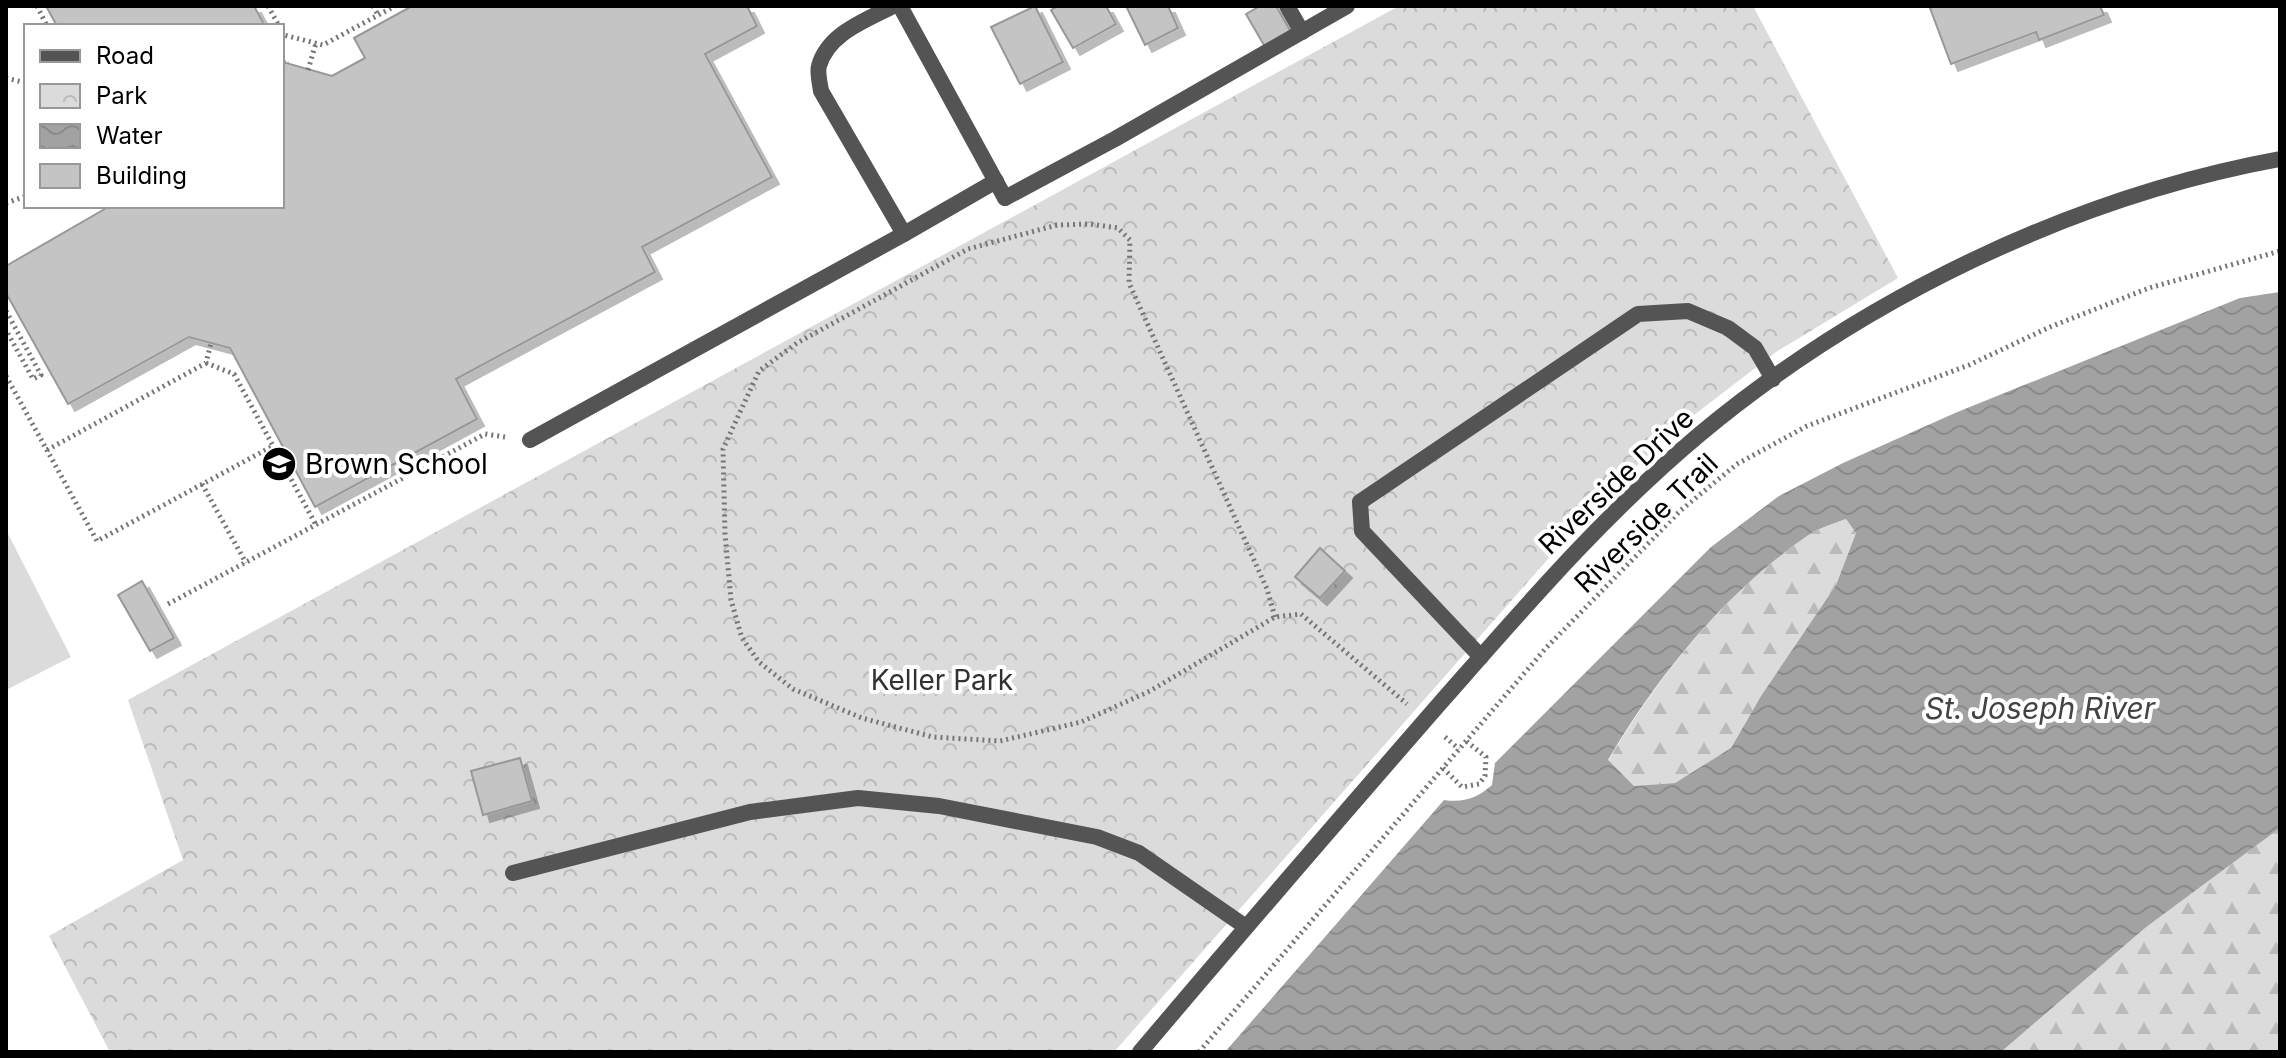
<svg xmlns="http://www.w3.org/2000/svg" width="2286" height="1058" viewBox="0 0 2286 1058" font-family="Inter,sans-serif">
	<defs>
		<pattern id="forest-firs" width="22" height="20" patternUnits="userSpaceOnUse" patternTransform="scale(2)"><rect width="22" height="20" fill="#dbdbdb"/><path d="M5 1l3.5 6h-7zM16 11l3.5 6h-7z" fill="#bababa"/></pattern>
		<pattern id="park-crowns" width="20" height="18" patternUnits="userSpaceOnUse" patternTransform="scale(2)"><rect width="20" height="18" fill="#dbdbdb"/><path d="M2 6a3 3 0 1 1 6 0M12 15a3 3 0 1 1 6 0" fill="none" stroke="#bababa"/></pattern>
		<pattern id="water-waves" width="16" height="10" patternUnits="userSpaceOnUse" patternTransform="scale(2)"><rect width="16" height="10" fill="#a2a2a2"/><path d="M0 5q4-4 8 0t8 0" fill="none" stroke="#8a8a8a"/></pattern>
		<filter id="shadow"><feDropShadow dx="7" dy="7" stdDeviation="0" flood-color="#0004"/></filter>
	</defs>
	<rect width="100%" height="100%" fill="#fff"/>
	<path fill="#dbdbdb" d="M6 530 71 657 6 690Z"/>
	<g fill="url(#forest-firs)">
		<path d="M1846 519 1856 533 1836 585 1761 696 1731 748 1675 783 1634 786 1608 761C1657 678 1726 591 1807 536 1818 528 1834 524 1846 519Z"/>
		<path d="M2280 828V1052H2001L2145 928Z"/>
	</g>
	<path fill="url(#park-crowns)" d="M1399 6H1753L1898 278 1776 352 1681 425 1600 500 1114 1052H110L49 936 183 860 128 700Z"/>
	<path fill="url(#water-waves)" fill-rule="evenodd" d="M2280 292V828L2145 928 2001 1052H1225L1444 800C1464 803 1477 798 1492 785L1495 763 1711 547 1779 496 1843 463 1955 413 2240 298ZM1846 519 1856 533 1836 585 1761 696 1731 748 1675 783 1634 786 1608 760C1658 675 1725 593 1807 536 1818 528 1833 524 1846 519Z"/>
	<g fill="#c4c4c4" stroke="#989898" stroke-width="2" filter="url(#shadow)">
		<path d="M46 6H254L265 26H57Z"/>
		<path d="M412 6H747L757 26 705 54 772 177 642 247 655 272 456 379 477 419 315 507 230 348 189 337 68 404 6 293V266L110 206H282V57L286 63 332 76 365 58 354 38Z"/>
		<path d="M1035 6 1063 62 1020 84 991 27Z"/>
		<path d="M1058 6H1106L1116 24 1073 48 1051 10Z"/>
		<path d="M1126 6H1168L1178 28 1145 45Z"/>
		<path d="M1260 6H1276L1291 32 1265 47 1246 14Z"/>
		<path d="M1935 6H2100L2104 15 2039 40 2036 32 1951 64 1930 8Z"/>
		<path d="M1320 548 1345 571 1320 598 1295 577Z"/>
		<path d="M142 581 174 638 150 651 118 595Z"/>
		<path d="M520 758 532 801 483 815 471 771Z"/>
	</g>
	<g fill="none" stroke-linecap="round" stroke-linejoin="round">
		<g stroke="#767676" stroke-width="5" stroke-dasharray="2 4" stroke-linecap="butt">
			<path d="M37 6 47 26"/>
			<path d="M268 6 279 26"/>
			<path d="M373 6 378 15"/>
			<path d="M282 31 284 35 323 45 395 6"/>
			<path d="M308 70 316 43"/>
			<path d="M6 78 26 83"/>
			<path d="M6 203 26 196"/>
			<path d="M6 311 41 375 33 379 6 330"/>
			<path d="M206 363 234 374 316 525"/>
			<path d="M6 376 97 541 273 446"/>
			<path d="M47 450 206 363 211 343"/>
			<path d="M202 484 246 563"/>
			<path d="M168 604 485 434 505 437"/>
			<path d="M1275 617 1267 589 1129 283 1130 240 1118 228 1090 224 1057 225 968 249 797 343 759 371 723 449 725 534 731 600 742 638 759 662 793 689 862 718 933 737 1000 741 1081 722 1150 691 1275 617 1301 614 1407 704"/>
			<path d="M1445 737 1459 749"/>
			<path d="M1443 768 1462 787 1479 784 1485 776 1486 757 1466 741"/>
			<path d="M1199 1052 1546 648 1681 510 1737 464 1807 426 1969 365 2050 327 2149 288 2280 251"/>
		</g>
		<g stroke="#545454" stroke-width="16">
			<path d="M893 6C867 20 828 33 819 66 817 72 820 84 821 91L904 234 996 181"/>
			<path d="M1287 6 1302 32"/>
			<path d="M1005 198 1115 139 1347 6"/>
			<path d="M530 440 904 234"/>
			<path d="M1481 657 1362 531 1360 502 1638 314 1688 311 1728 328 1755 348 1773 379"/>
			<path d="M513 873 750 812 858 798 939 806 1097 837 1139 853 1246 927"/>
		</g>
		<path stroke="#545454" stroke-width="16" d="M900 6 1005 198"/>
		<path stroke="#545454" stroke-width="16" d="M1140 1052C1239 935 1340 818 1441 702 1523 609 1604 514 1700 434 1862 299 2072 197 2280 159"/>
	</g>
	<defs>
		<g id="school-disc" transform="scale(1.8)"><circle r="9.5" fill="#000" stroke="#fff"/><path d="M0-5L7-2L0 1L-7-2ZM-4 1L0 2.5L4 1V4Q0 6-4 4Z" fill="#fff"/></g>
	</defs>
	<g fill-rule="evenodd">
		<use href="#school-disc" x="279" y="464"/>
	</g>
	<g text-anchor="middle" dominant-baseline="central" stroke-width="8" stroke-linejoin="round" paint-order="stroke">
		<g font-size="28" fill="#000" stroke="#fff" text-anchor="start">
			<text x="305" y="464">Brown School</text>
		</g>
		<g font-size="28" fill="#000" stroke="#fff">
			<text transform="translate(1616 481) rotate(-43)">Riverside Drive</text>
			<text transform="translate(1646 523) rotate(-44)">Riverside Trail</text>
		</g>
		<g font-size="28" fill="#323232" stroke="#fff">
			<text x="942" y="680">Keller Park</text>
		</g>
		<g font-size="30" font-style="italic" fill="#434343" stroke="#fff">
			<text x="2040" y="708">St. Joseph River</text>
		</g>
	</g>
	<rect width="2286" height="1058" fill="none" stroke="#000000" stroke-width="16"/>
	<rect x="24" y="24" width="260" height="184" fill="#ffffff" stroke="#999999" stroke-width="2"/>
	<rect x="40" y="50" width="40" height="12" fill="#545454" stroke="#999999" stroke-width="2"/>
	<text x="96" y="64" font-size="24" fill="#000000">Road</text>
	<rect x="40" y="84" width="40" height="24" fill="url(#park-crowns)" stroke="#999999" stroke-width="2"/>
	<text x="96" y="104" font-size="24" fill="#000000">Park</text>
	<rect x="40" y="124" width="40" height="24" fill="url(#water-waves)" stroke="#999999" stroke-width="2"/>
	<text x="96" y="144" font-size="24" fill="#000000">Water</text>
	<rect x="40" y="164" width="40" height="24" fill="#c4c4c4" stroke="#999999" stroke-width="2"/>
	<text x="96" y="184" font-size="24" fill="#000000">Building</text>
</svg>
